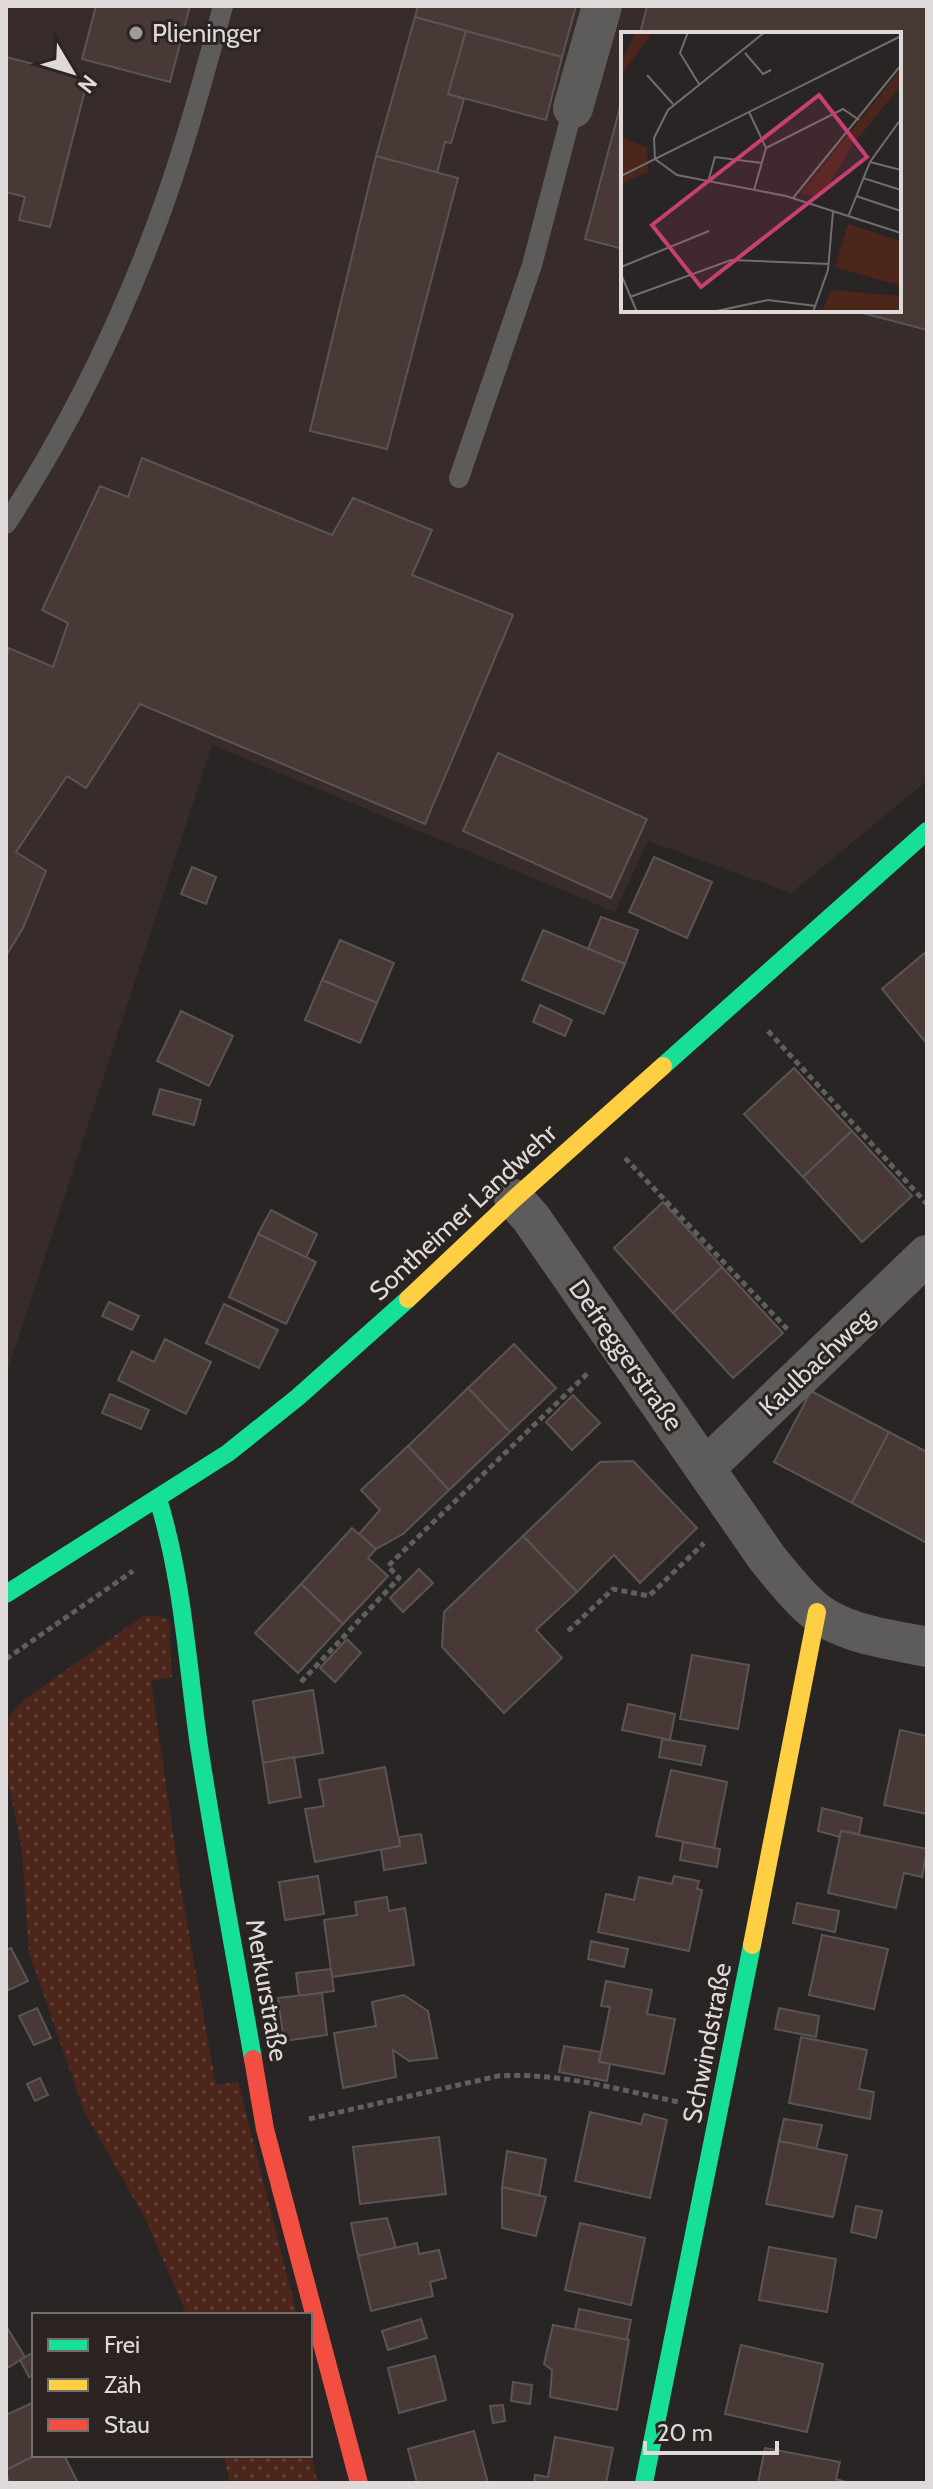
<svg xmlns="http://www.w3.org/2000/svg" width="933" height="2489" viewBox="0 0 933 2489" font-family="Cabin,sans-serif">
	<defs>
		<pattern id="grass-dots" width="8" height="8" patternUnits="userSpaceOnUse" patternTransform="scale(2)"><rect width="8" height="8" fill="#4c251b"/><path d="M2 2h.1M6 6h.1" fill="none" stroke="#65443c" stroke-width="1.8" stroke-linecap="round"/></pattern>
	</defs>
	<rect width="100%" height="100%" fill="#292524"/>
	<path fill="#372c29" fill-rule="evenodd" d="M6 6H927V781L791 893 648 841 615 912 212 745 6 1376ZM623 34H899V310H623Z"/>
	<g fill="url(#grass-dots)">
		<path d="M143 1616H157L169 1620 172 1677 151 1681 181 1889 216 2085 238 2082 297 2315H187L145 2218 84 2111 29 1952 22 1849 6 1772V1723L13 1712 25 1699Z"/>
		<path d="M310 2451 318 2483H230L224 2455H310Z"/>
	</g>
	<g fill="#483936" stroke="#595555" stroke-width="2">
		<path d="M96 6H190L170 82 82 59Z"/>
		<path d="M418 6H576L562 57 415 17Z"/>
		<path d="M647 6H927V330L851 310H899V34H640Z"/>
		<path d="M415 17 466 31 448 94 464 99 451 143 445 142 437 173 376 156Z"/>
		<path d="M466 31 562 57 546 120 448 94Z"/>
		<path d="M6 57 88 78 50 227 19 220 25 197 6 192Z"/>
		<path d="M623 96V249L585 239Z"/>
		<path d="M376 156 458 178 387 449 310 431Z"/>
		<path d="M142 458 332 535 353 498 432 530 412 575 513 615 425 824 140 704 86 788 67 776 16 852 46 871 23 928 6 956V657L9 648 53 667 68 623 42 610 100 486 128 497Z"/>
		<path d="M498 753 647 819 611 898 463 831Z"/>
		<path d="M654 857 712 882 687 938 629 912Z"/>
		<path d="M192 867 216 877 206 904 181 894Z"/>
		<path d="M601 917 638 930 625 964 588 949Z"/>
		<path d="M543 930 625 964 604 1014 522 980Z"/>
		<path d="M340 940 394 963 377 1003 322 980Z"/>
		<path d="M927 951V1044L882 989Z"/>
		<path d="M322 980 377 1003 360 1043 305 1020Z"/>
		<path d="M540 1005 572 1020 565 1036 533 1022Z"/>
		<path d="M181 1011 233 1036 209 1086 157 1061Z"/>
		<path d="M794 1068 852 1131 803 1177 744 1114Z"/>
		<path d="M160 1089 201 1100 194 1125 153 1114Z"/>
		<path d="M852 1131 912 1196 862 1242 803 1177Z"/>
		<path d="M663 1202 722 1267 673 1313 614 1248Z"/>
		<path d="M271 1210 317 1234 306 1258 258 1234Z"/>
		<path d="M258 1234 316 1262 286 1324 229 1297Z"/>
		<path d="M722 1267 783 1333 733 1378 673 1313Z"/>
		<path d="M109 1302 139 1316 132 1330 102 1316Z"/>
		<path d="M224 1304 278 1330 259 1368 206 1343Z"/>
		<path d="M165 1339 211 1362 186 1414 118 1380 132 1351 154 1362Z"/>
		<path d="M514 1344 556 1388 510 1432 468 1388Z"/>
		<path d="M468 1388 510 1432 449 1490 408 1446Z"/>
		<path d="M811 1391 889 1432 852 1503 774 1462Z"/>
		<path d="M110 1394 149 1410 141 1429 102 1413Z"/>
		<path d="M573 1395 600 1423 572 1450 546 1422Z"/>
		<path d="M889 1432 927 1452V1543L852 1503Z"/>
		<path d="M408 1446 449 1490 403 1534 376 1549 359 1534 380 1510 361 1490Z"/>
		<path d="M633 1461 697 1528 640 1583 614 1555 577 1592 523 1536 600 1462Z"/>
		<path d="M352 1528 376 1549 368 1558 388 1576 343 1624 301 1584Z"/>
		<path d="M523 1536 577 1592 536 1630 562 1658 504 1713 442 1647 444 1612Z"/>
		<path d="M419 1569 433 1583 403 1612 390 1598Z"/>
		<path d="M301 1584 343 1624 298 1673 255 1633Z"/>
		<path d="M347 1639 361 1653 335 1682 320 1668Z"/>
		<path d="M692 1655 749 1665 738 1729 680 1719Z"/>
		<path d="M313 1690 323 1753 263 1763 253 1701Z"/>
		<path d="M628 1704 675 1714 670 1740 622 1730Z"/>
		<path d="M900 1730 927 1736V1814L884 1805Z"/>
		<path d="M662 1739 705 1746 701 1765 659 1757Z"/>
		<path d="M294 1757 301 1797 269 1803 263 1763Z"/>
		<path d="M385 1767 400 1846 315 1862 305 1809 324 1806 319 1780Z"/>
		<path d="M671 1770 727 1782 714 1848 656 1836Z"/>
		<path d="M822 1808 862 1818 859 1834 841 1831 840 1837 818 1831Z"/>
		<path d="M841 1831 927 1849 922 1877 904 1873 896 1908 828 1893Z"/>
		<path d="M421 1834 426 1863 384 1870 381 1850 400 1846 399 1837Z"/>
		<path d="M683 1842 720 1849 717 1867 680 1860Z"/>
		<path d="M318 1876 324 1914 285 1920 279 1882Z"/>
		<path d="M674 1876 699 1881 697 1889 702 1890 689 1951 598 1932 606 1894 634 1900 639 1877 672 1884Z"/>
		<path d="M387 1897 389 1911 405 1908 414 1965 332 1977 324 1920 357 1915 355 1902Z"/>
		<path d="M797 1903 839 1911 835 1932 793 1923Z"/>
		<path d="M822 1935 888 1949 874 2009 809 1995Z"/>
		<path d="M591 1941 628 1949 624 1967 588 1959Z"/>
		<path d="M11 1948 28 1981 9 1990 6 1984V1950Z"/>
		<path d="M331 1969 334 1991 299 1996 296 1973Z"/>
		<path d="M606 1981 652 1990 647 2014 675 2019 664 2074 599 2062 610 2007 601 2006Z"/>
		<path d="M322 1993 327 2035 284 2041 278 1998Z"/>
		<path d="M404 1995 428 2011 437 2058 409 2061 393 2050 396 2077 343 2088 334 2033 376 2026 372 2002Z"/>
		<path d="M37 2008 51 2038 34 2045 19 2016Z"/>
		<path d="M779 2008 819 2016 816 2037 775 2029Z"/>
		<path d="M801 2037 867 2050 859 2089 874 2092 870 2119 789 2103Z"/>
		<path d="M564 2046 601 2052 599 2062 610 2064 607 2081 559 2072Z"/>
		<path d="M40 2078 48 2095 35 2101 27 2084Z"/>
		<path d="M590 2112 641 2124 644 2114 667 2120 650 2198 575 2181Z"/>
		<path d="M784 2119 822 2125 816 2149 779 2141Z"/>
		<path d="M439 2137 446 2194 360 2204 353 2147Z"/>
		<path d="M779 2141 847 2155 833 2217 766 2204Z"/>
		<path d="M507 2151 546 2159 539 2196 502 2187Z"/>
		<path d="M502 2187 546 2197 536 2236 502 2228Z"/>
		<path d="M856 2206 882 2211 876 2238 851 2232Z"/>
		<path d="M387 2218 396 2248 358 2256 351 2223Z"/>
		<path d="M580 2223 645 2238 631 2305 565 2290Z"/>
		<path d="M417 2243 419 2254 439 2250 446 2278 430 2282 433 2296 371 2311 358 2256Z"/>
		<path d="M769 2247 836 2259 827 2312 759 2300Z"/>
		<path d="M579 2309 631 2320 627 2340 575 2329Z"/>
		<path d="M421 2319 427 2338 388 2350 382 2331Z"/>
		<path d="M553 2325 629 2340 617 2410 550 2397 552 2370 544 2364Z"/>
		<path d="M6 2326 25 2357 6 2369Z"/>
		<path d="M741 2345 823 2364 807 2432 725 2414Z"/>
		<path d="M34 2352V2374L29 2377 20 2360Z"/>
		<path d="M435 2356 446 2400 399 2413 388 2368Z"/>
		<path d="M513 2382 532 2385 530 2404 511 2401Z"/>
		<path d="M34 2402 36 2455 6 2470V2415Z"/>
		<path d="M503 2405 505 2421 493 2423 490 2406Z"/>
		<path d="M474 2431 488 2483H417L408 2449Z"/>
		<path d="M555 2437 613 2448 606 2483H534L535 2475 548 2477Z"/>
		<path d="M765 2448 840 2462 836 2479 849 2483H758Z"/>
		<path d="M36 2455H64L78 2483H9L6 2470Z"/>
	</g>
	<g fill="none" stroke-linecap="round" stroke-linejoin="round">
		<g stroke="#605f5e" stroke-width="5" stroke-dasharray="6 4" stroke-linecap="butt">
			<path d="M768 1031 927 1204"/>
			<path d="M625 1158 789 1331"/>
			<path d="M568 1631 613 1589 649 1596 704 1543"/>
			<path d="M6 1659 133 1571"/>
			<path d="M301 1682 399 1578 388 1566 589 1372"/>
			<path d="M309 2119 498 2076C559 2072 620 2090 679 2102"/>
		</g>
		<g stroke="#5e5c5b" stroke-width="20">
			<path d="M459 478 532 265 573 108"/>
			<path d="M6 524C71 425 124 315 164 204 187 139 205 72 223 6"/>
		</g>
		<g stroke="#5e5c5b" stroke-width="40">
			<path d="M573 108 602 6"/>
			<path d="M514 1199 531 1218 767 1558C782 1576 796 1595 814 1610 845 1635 890 1639 927 1647"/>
			<path d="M705 1468 927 1255"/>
		</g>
		<g stroke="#16e098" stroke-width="18">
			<path d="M663 1066 927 831"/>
			<path d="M158 1499C183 1580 187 1662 199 1746 215 1850 235 1955 253 2059"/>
			<path d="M6 1594 228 1453 298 1397 408 1299"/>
			<path d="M644 2483 752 1945"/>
		</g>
		<g stroke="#ffcf43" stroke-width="18">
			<path d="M408 1299 514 1199 663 1066"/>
			<path d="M752 1945 817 1612"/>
		</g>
		<path stroke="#f24e42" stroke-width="18" d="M253 2059 265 2129 359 2483"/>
	</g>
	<circle fill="#9f9b9a" stroke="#2b2422" stroke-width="3" cx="136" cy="33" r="8"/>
	<g text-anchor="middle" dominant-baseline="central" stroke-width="6" stroke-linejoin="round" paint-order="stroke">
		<g font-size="26" fill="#dfdad9" stroke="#2b2422" text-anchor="start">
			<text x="152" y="33">Plieninger</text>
		</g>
		<g font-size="26" fill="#dfdad9" stroke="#2b2422">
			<text transform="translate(463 1212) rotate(-43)">Sontheimer Landwehr</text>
			<text transform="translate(626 1355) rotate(55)">Defreggerstraße</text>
			<text transform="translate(816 1362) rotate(-43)">Kaulbachweg</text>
			<text transform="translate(267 1990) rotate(80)">Merkurstraße</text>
			<text transform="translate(707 2043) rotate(-79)">Schwindstraße</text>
		</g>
	</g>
	<g transform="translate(621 32)">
		<rect width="280" height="280" fill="#292524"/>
		<path d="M15 0H31L0 44V30ZM280 37V54L229 116 209 151 195 165 180 161ZM0 104 26 116 27 140 0 152Z" fill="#4c251b"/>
		<path d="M227 192 280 209V254L214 235ZM210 258 280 264V280H201Z" fill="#4c251b"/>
		<path fill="none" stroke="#726d6c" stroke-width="2" d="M67 0 59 21 78 52M144 0 47 78 33 106 34 127 56 143 165 164 280 201M124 21 142 42 150 38M26 43 52 72M128 80 145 116 133 158M145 116 222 77 238 88M249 130 280 138M0 144 280 4M242 146 280 158M87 150 94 125 141 131M235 164 280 179M172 166 280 33M227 185 249 130 280 87M0 235 88 199M0 242 16 280M9 265 110 228 208 232M91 280 147 268 195 274M192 280 207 238 212 180"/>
		<path fill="#c83f74" fill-opacity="0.15" stroke="#c83f74" stroke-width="4" d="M198 63 246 125 80 255 31 193Z"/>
		<rect width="280" height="280" fill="none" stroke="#dfdad9" stroke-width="4"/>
	</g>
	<rect width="933" height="2489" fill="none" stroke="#dfdad9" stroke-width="16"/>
	<rect x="32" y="2313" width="280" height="144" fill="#2b2422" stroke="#736d6b" stroke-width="2"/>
	<rect x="48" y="2339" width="40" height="12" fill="#16e098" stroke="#736d6b" stroke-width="2"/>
	<text x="104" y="2353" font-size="24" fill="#dfdad9">Frei</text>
	<rect x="48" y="2379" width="40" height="12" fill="#ffcf43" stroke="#736d6b" stroke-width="2"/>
	<text x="104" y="2393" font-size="24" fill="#dfdad9">Zäh</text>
	<rect x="48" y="2419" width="40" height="12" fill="#f24e42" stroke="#736d6b" stroke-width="2"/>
	<text x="104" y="2433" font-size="24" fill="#dfdad9">Stau</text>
	<g transform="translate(72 72) rotate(128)" stroke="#2b2422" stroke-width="6" paint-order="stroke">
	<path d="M0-6L14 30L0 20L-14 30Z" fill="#dfdad9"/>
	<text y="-12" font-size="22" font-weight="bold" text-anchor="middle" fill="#dfdad9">N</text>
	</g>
	<path d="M645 2441v12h132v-12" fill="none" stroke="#dfdad9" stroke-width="4"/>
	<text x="657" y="2441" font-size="24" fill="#dfdad9" stroke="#2b2422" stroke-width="6" paint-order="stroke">20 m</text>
</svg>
